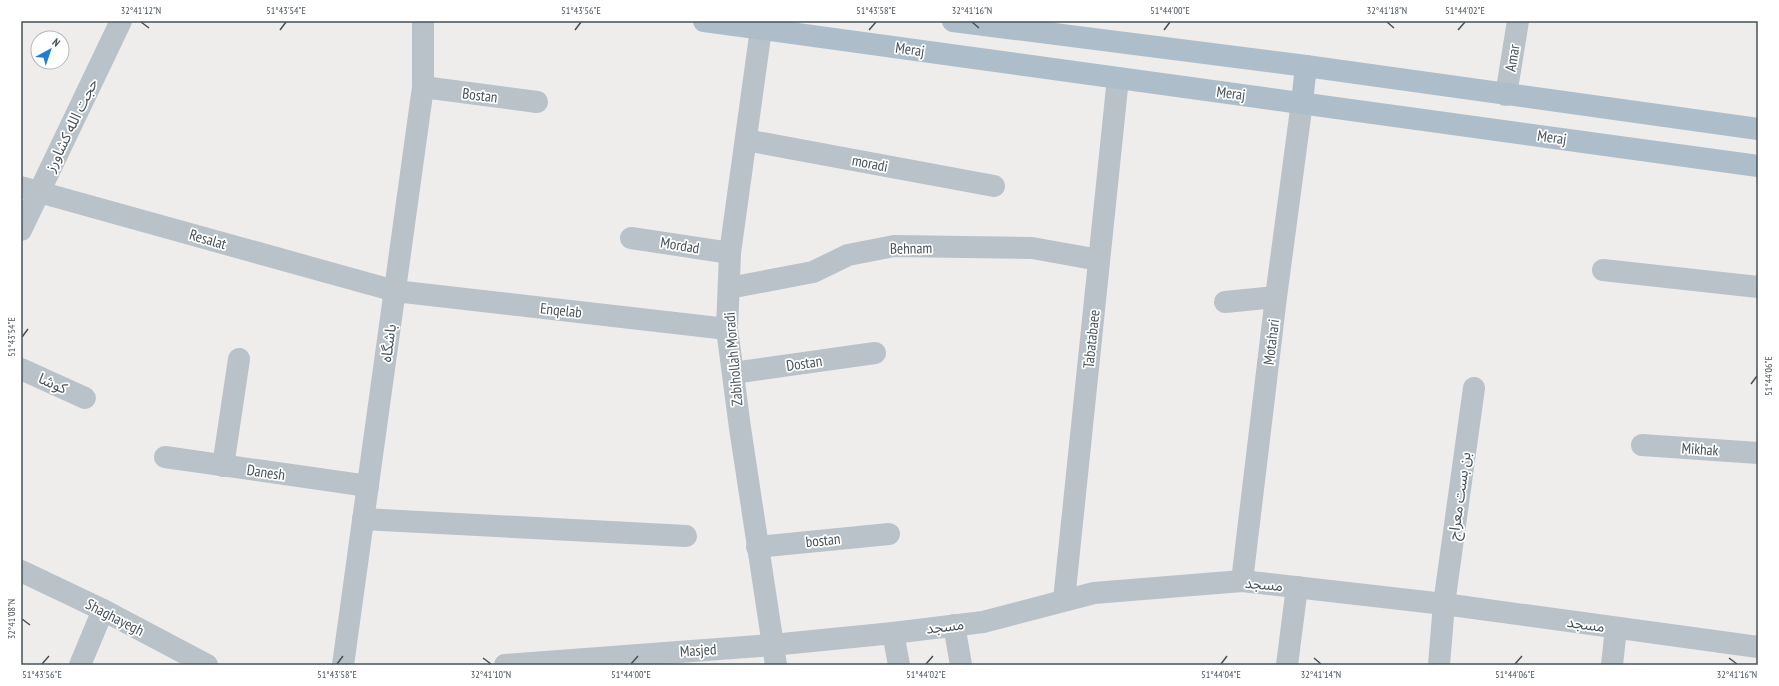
<svg xmlns="http://www.w3.org/2000/svg" width="1779" height="686" viewBox="0 0 1779 686" font-family="'PT Sans Narrow','Noto Sans Arabic',sans-serif">
	<rect width="100%" height="100%" fill="#efecec"/>
	<g fill="none" stroke-linecap="round" stroke-linejoin="round">
		<g stroke="#b8c2c8" stroke-width="22">
			<path d="M761 29 730 253 727 329 740 428 776 665"/>
			<path d="M423 87 537 102"/>
			<path d="M1506 95 1518 21"/>
			<path d="M746 140 994 186"/>
			<path d="M21 187 395 291 727 329"/>
			<path d="M21 230 121 21"/>
			<path d="M631 238 730 253"/>
			<path d="M1603 270 1758 287"/>
			<path d="M729 288 813 272 848 255 894 246 1032 248 1099 260"/>
			<path d="M1225 302 1276 297"/>
			<path d="M21 369 85 398"/>
			<path d="M733 373 875 353"/>
			<path d="M1642 445 1758 453"/>
			<path d="M165 457 368 486"/>
			<path d="M223 466 239 359"/>
			<path d="M363 519 686 536"/>
			<path d="M757 547 889 534"/>
			<path d="M21 571 103 610 207 665"/>
			<path d="M1242 581 1276 297 1302 102"/>
			<path d="M1064 600 1118 78"/>
			<path d="M954 625 961 665"/>
			<path d="M893 633 899 665"/>
			<path d="M80 665 103 610"/>
			<path d="M343 665 423 87V21"/>
			<path d="M505 665 772 645 893 633 983 622 1094 593 1242 581 1444 604 1758 647"/>
			<path d="M1287 665 1297 587"/>
			<path d="M1439 665 1444 604 1474 388"/>
			<path d="M1612 665 1616 628"/>
		</g>
		<g stroke="#adbeca" stroke-width="22">
			<path d="M704 21 1758 166"/>
			<path d="M953 21 1306 66 1758 129"/>
			<path d="M1302 102 1306 66"/>
		</g>
	</g>
	<path fill="none" stroke="#465158" stroke-width="1.5" d="M141 22 149 28M972 22 979 28M1387 22 1394 28M280 30 286 22M575 30 581 22M869 30 876 22M1164 30 1170 22M1458 30 1465 22M22 337 28 329M1751 384 1757 376M22 619 30 625M483 658 491 664M1314 658 1321 664M1729 658 1737 664M42 664 49 656M337 664 343 656M631 664 638 656M926 664 933 656M1221 664 1227 656M1515 664 1522 656"/>
	<g text-anchor="middle" dominant-baseline="central" stroke-width="3.5" stroke-linejoin="round" paint-order="stroke">
		<g font-size="15" fill="#465158" stroke="#fff">
			<text transform="translate(910 49) rotate(8)">Meraj</text>
			<text transform="translate(1512 58) rotate(-81)">Amar</text>
			<text transform="translate(1231 93) rotate(7)">Meraj</text>
			<text transform="translate(480 95) rotate(7)">Bostan</text>
			<text transform="translate(71 125) rotate(-64)">حجت الله کشاورز</text>
			<text transform="translate(1552 137) rotate(8)">Meraj</text>
			<text transform="translate(870 163) rotate(11)">moradi</text>
			<text transform="translate(208 239) rotate(16)">Resalat</text>
			<text transform="translate(680 245) rotate(9)">Mordad</text>
			<text transform="translate(911 248) rotate(-1)">Behnam</text>
			<text transform="translate(561 310) rotate(6)">Enqelab</text>
			<text transform="translate(1091 339) rotate(-84)">Tabatabaee</text>
			<text transform="translate(1271 342) rotate(-83)">Motahari</text>
			<text transform="translate(388 343) rotate(-82)">باشگاه</text>
			<text transform="translate(733 359) rotate(-95)">Zabihollah Moradi</text>
			<text transform="translate(804 363) rotate(-8)">Dostan</text>
			<text transform="translate(53 383) rotate(24)">کوشا</text>
			<text transform="translate(1700 449) rotate(4)">Mikhak</text>
			<text transform="translate(266 472) rotate(8)">Danesh</text>
			<text transform="translate(1459 496) rotate(-82)">بن بست معراج</text>
			<text transform="translate(823 540) rotate(-6)">bostan</text>
			<text transform="translate(1264 584) rotate(5)">مسجد</text>
			<text transform="translate(115 617) rotate(27)">Shaghayegh</text>
			<text transform="translate(1586 624) rotate(8)">مسجد</text>
			<text transform="translate(945 626) rotate(-7)">مسجد</text>
			<text transform="translate(698 650) rotate(-4)">Masjed</text>
		</g>
	</g>
	<rect width="1779" height="686" fill="none" stroke="#ffffff" stroke-width="44"/>
	<g transform="translate(50 50) rotate(40)"><circle r="19" fill="#ffffff" stroke="#b5b9bc"/>
	<path d="M0-3L7 15L0 10L-7 15Z" fill="#217dd4"/>
	<text y="-6" font-size="11" font-weight="bold" text-anchor="middle" fill="#465158">N</text>
	</g>
	<rect x="22" y="22" width="1735" height="642" fill="none" stroke="#465158" stroke-width="1.5"/>
	<g font-size="10" text-anchor="middle" fill="#465158">
		<text x="141" y="14">32°41'12"N</text>
		<text x="286" y="14">51°43'54"E</text>
		<text x="581" y="14">51°43'56"E</text>
		<text x="876" y="14">51°43'58"E</text>
		<text x="972" y="14">32°41'16"N</text>
		<text x="1170" y="14">51°44'00"E</text>
		<text x="1387" y="14">32°41'18"N</text>
		<text x="1465" y="14">51°44'02"E</text>
		<text transform="translate(11 337) rotate(-90)" y="4">51°43'54"E</text>
		<text transform="translate(1768 376) rotate(-90)" y="4">51°44'06"E</text>
		<text transform="translate(11 619) rotate(-90)" y="4">32°41'08"N</text>
		<text x="42" y="678">51°43'56"E</text>
		<text x="337" y="678">51°43'58"E</text>
		<text x="491" y="678">32°41'10"N</text>
		<text x="631" y="678">51°44'00"E</text>
		<text x="926" y="678">51°44'02"E</text>
		<text x="1221" y="678">51°44'04"E</text>
		<text x="1321" y="678">32°41'14"N</text>
		<text x="1515" y="678">51°44'06"E</text>
		<text x="1737" y="678">32°41'16"N</text>
	</g>
</svg>
